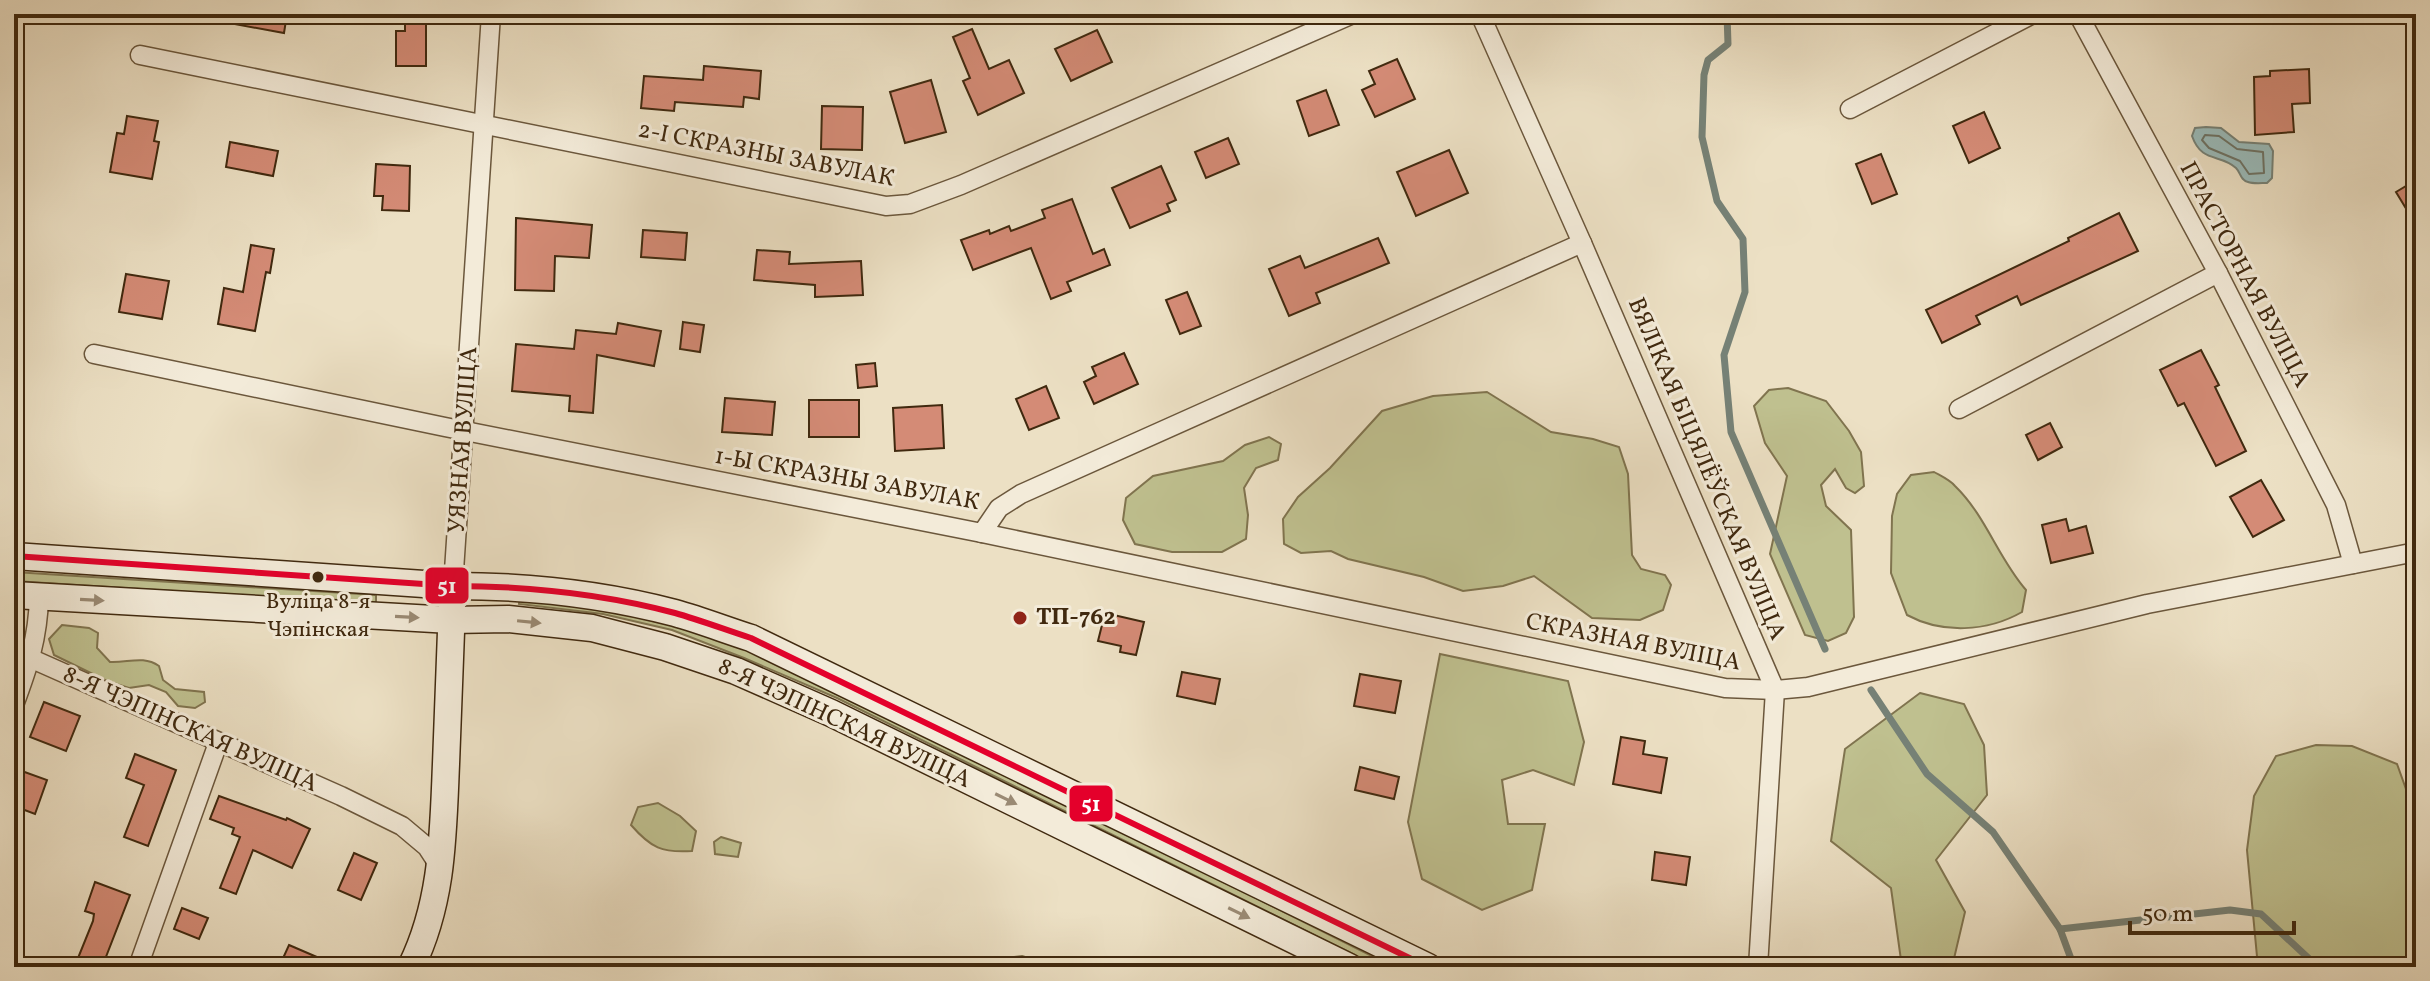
<svg xmlns="http://www.w3.org/2000/svg" width="2430" height="981" viewBox="0 0 2430 981" font-family="Vollkorn,serif">
	<rect width="100%" height="100%" fill="#ece0c4"/>
	<filter id="stains"><feTurbulence type="fractalNoise" baseFrequency=".0025" numOctaves="4"/><feColorMatrix values="0 0 0 0 .2 0 0 0 0 .09 0 0 0 0 .02 0 0 0 .5 -.17"/></filter>
	<radialGradient id="worn" r=".72"><stop offset=".6" stop-color="#630" stop-opacity="0"/><stop offset="1" stop-color="#630" stop-opacity=".3"/></radialGradient>
	<g fill="#bfc08f" stroke="#80744f" stroke-width="2">
		<path d="M1788 388 1826 401 1849 431 1861 452 1864 486 1855 493 1846 488 1835 469 1821 485 1826 506 1851 530 1854 617 1846 633 1828 641 1805 635 1770 554 1787 476 1765 443 1754 406 1769 390Z"/>
		<path d="M1487 392 1551 432 1593 439 1619 447 1628 474 1632 555 1641 569 1665 575 1671 585 1663 610 1640 620 1592 618 1534 576 1503 586 1463 591 1424 577 1348 559 1331 551 1301 553 1284 544 1283 519 1298 497 1330 468 1382 411 1433 396Z"/>
		<path d="M1269 437 1281 444 1278 460 1256 468 1244 488 1248 515 1246 539 1222 552H1172L1135 544 1123 520 1126 498 1153 476 1223 461 1245 445Z"/>
		<path d="M1934 472C1941 476 1950 480 1955 486 1986 516 1998 558 2026 590L2022 612C1987 632 1942 634 1907 615L1891 573 1892 516 1897 494 1911 475Z"/>
		<path d="M14 572 376 595V604L14 581Z"/>
		<path d="M520 596 673 623 746 649 840 691 1394 967H1379L837 698 744 658 672 630 603 614 519 604Z"/>
		<path d="M62 625 89 628 98 633 97 648 110 662C128 663 143 655 159 666L163 680 175 689 204 692 205 702 195 708 178 706 166 692 149 685 129 688 107 681 54 655 49 639Z"/>
		<path d="M1440 654 1568 681 1584 742 1574 785 1533 770 1502 780 1508 824H1545L1532 890 1482 910 1422 879 1408 822Z"/>
		<path d="M1920 693 1964 704 1984 745 1987 795 1936 860 1965 912 1952 967H1888L1901 960 1891 888 1831 841 1845 749Z"/>
		<path d="M2316 745 2352 746 2397 764 2416 817V967H2258L2247 850 2254 796 2276 756Z"/>
		<path d="M658 803 680 816 696 831 692 851C662 853 651 848 631 825L638 807Z"/>
		<path d="M721 837 741 843 738 857 715 854 714 842Z"/>
		<path d="M1022 956 1044 963V967H964L990 960Z"/>
	</g>
	<path fill="#9abbba" stroke="#768176" stroke-width="2" d="M2206 127 2221 128 2239 142 2269 144 2273 151 2272 178 2267 183C2261 183 2253 184 2248 182 2240 180 2241 173 2236 168 2220 153 2202 164 2192 136L2195 128Z"/>
	<g fill="none" stroke-linecap="round" stroke-linejoin="round">
		<path stroke="#6d7264" stroke-width="2" d="M2205 135 2219 136 2237 149 2263 152 2264 173 2249 174 2240 161 2209 148 2202 140Z"/>
		<g stroke="#768176" stroke-width="7">
			<path d="M1727 14 1728 44 1708 60 1704 75 1702 137 1717 201 1743 239 1745 292 1724 355 1731 432 1825 649"/>
			<path d="M1871 690 1927 774 1993 832 2060 929 2074 967"/>
			<path d="M2060 929 2230 910 2261 914 2318 967"/>
		</g>
	</g>
	<g fill="#d48b76" stroke="#40290f" stroke-width="2">
		<path d="M230 14H287L284 33 229 23Z"/>
		<path d="M405 20H426V66H396V31H405Z"/>
		<path d="M972 29 989 69 1009 60 1024 93 978 115 963 81 970 78 953 37Z"/>
		<path d="M1097 30 1112 62 1071 81 1055 49Z"/>
		<path d="M1397 59 1415 99 1375 117 1362 90 1375 84 1369 71Z"/>
		<path d="M704 66 761 71 759 99 744 97 743 107 675 102 674 111 641 108 644 76 703 80Z"/>
		<path d="M2309 69 2310 103 2292 104 2294 132 2255 135 2254 77 2270 76V71Z"/>
		<path d="M931 80 946 132 905 143 890 92Z"/>
		<path d="M1326 90 1339 125 1309 136 1297 101Z"/>
		<path d="M822 106 863 107 862 150 821 149Z"/>
		<path d="M1984 112 2000 148 1969 163 1953 126Z"/>
		<path d="M127 116 158 121 154 141 159 142 152 179 110 172 117 133 124 134Z"/>
		<path d="M1228 138 1239 164 1206 178 1195 152Z"/>
		<path d="M230 142 278 151 273 176 226 167Z"/>
		<path d="M1449 150 1468 193 1416 216 1397 172Z"/>
		<path d="M1881 154 1897 194 1872 204 1856 164Z"/>
		<path d="M376 164 410 166 409 211 382 210 383 196H374Z"/>
		<path d="M1161 166 1176 200 1167 204 1170 211 1130 228 1112 188Z"/>
		<path d="M2416 180V225L2396 192Z"/>
		<path d="M1072 199 1093 254 1104 249 1110 265 1067 282 1071 291 1051 299 1031 248 973 270 961 240 989 230 990 234 1009 226 1011 231 1045 218 1042 210Z"/>
		<path d="M2119 213 2138 251 2021 305 2017 296 1976 316 1980 324 1942 343 1926 310 2069 241 2068 238Z"/>
		<path d="M516 218 592 225 589 258 555 256 554 291 515 290Z"/>
		<path d="M643 230 687 233 685 260 641 257Z"/>
		<path d="M1378 238 1389 263 1316 293 1320 303 1289 316 1269 269 1300 256 1305 268Z"/>
		<path d="M251 245 274 249 270 273 266 272 255 331 218 324 224 288 243 292Z"/>
		<path d="M757 250 790 252 789 264 861 261 863 295 815 297V285L754 280Z"/>
		<path d="M126 274 169 281 162 319 119 312Z"/>
		<path d="M1187 292 1201 326 1180 334 1166 300Z"/>
		<path d="M683 322 704 325 700 352 680 349Z"/>
		<path d="M618 323 661 331 654 366 597 355 593 413 569 411 570 396 512 391 516 344 574 349 576 330 616 334Z"/>
		<path d="M2201 350 2219 385 2215 387 2246 451 2216 466 2184 403 2178 406 2160 370Z"/>
		<path d="M1124 353 1138 384 1094 404 1084 382 1096 376 1092 367Z"/>
		<path d="M875 363 877 386 858 388 856 365Z"/>
		<path d="M1046 386 1059 418 1029 430 1016 399Z"/>
		<path d="M725 398 775 402 772 435 722 432Z"/>
		<rect x="809" y="400" width="50" height="37"/>
		<path d="M942 405 944 448 895 451 893 408Z"/>
		<path d="M2050 423 2062 447 2038 460 2026 435Z"/>
		<path d="M2261 480 2284 520 2253 537 2230 497Z"/>
		<path d="M2066 519 2069 531 2086 526 2093 553 2051 563 2042 525Z"/>
		<path d="M1105 613 1144 622 1136 655 1120 652 1121 646 1098 641Z"/>
		<path d="M1182 672 1220 679 1215 704 1177 696Z"/>
		<path d="M1360 674 1401 681 1395 713 1354 706Z"/>
		<path d="M44 702 80 716 66 751 30 737Z"/>
		<path d="M1621 737 1645 741 1643 754 1667 758 1661 793 1613 784Z"/>
		<path d="M135 754 176 770 148 846 124 837 144 785 126 778Z"/>
		<path d="M1360 767 1399 777 1394 799 1355 790Z"/>
		<path d="M19 770 47 780 35 814 14 806V784Z"/>
		<path d="M219 796 286 820 287 818 310 829 292 868 253 850 236 894 220 888 240 837 232 834 234 828 210 819Z"/>
		<path d="M1655 852 1690 857 1686 885 1652 880Z"/>
		<path d="M354 853 377 863 361 900 338 890Z"/>
		<path d="M95 882 130 895 102 967H86L76 963 93 921 94 914 85 911Z"/>
		<path d="M182 908 208 918 199 939 174 929Z"/>
		<path d="M289 945 340 967H279Z"/>
	</g>
	<g fill="none" stroke-linecap="round" stroke-linejoin="round">
		<g stroke="#6b573c" stroke-width="21">
			<g id="street">
				<path d="M1480 14 1582 243 1775 690 1758 967"/>
				<path d="M2078 14 2218 273 2336 505 2353 564"/>
				<path d="M140 55 886 206 910 204 961 185 1353 14"/>
				<path d="M1850 109 2033 14"/>
				<path d="M94 354 445 427 982 533 999 508 1021 494 1582 243"/>
				<path d="M1959 409 2218 273"/>
				<path d="M982 533 1725 688 1775 690 1808 687 2147 604 2416 552"/>
				<path d="M453 586 491 14"/>
				<path d="M14 651 341 796 402 826 427 847 440 867"/>
				<path d="M14 705C28 668 38 638 39 597"/>
				<path d="M138 967 218 743"/>
			</g>
		</g>
		<g stroke="#40290f" stroke-width="29">
			<g id="secondary">
				<path d="M14 556 453 586C527 586 603 594 675 613 700 620 726 630 751 638L1428 967"/>
				<path d="M14 595 451 620 508 619 592 628 665 647 736 671 831 713 1349 967"/>
				<path d="M411 967C443 902 443 835 446 764 448 711 450 658 452 605"/>
			</g>
		</g>
		<use href="#street" stroke="#f3ebd9" stroke-width="18"/>
		<use href="#secondary" stroke="#f3ebd9" stroke-width="26"/>
		<g stroke="#f3ebd9" stroke-width="12">
			<path id="bus-1" d="M14 556 453 586C527 586 603 594 675 613 700 620 726 630 751 638L1428 967"/>
		</g>
		<use href="#bus-1" stroke="#e4002b" stroke-width="6"/>
	</g>
	<defs><path id="oneway-solid" d="M-6-.8H1V-3.2L6.5 0L1 3.2V.8H-6Z" transform="scale(2)"/></defs>
	<g fill="#9a8a74">
		<use href="#oneway-solid" transform="translate(92 600) rotate(3)"/>
		<use href="#oneway-solid" transform="translate(407 617) rotate(3)"/>
		<use href="#oneway-solid" transform="translate(529 622) rotate(6)"/>
		<use href="#oneway-solid" transform="translate(1006 799) rotate(26)"/>
		<use href="#oneway-solid" transform="translate(1239 913) rotate(26)"/>
	</g>
	<circle fill="#40290f" stroke="#f3ebd9" stroke-width="3" cx="318" cy="577" r="7"/>
	<circle fill="#8f2418" stroke="#f3ebd9" stroke-width="3" cx="1020" cy="618" r="8"/>
	<g text-anchor="middle" dominant-baseline="central" stroke-width="6" stroke-linejoin="round" paint-order="stroke">
		<g font-size="22" fill="#40290f" stroke="#f3ebd9">
			<text x="318" y="602">Вуліца 8-я<tspan x="318" dy="28">Чэпінская</tspan></text>
		</g>
		<g font-size="24" fill="#40290f" stroke="#f3ebd9">
			<text transform="translate(766 155) rotate(11)">2-І СКРАЗНЫ ЗАВУЛАК</text>
			<text transform="translate(2244 275) rotate(62)">ПРАСТОРНАЯ ВУЛІЦА</text>
			<text transform="translate(464 440) rotate(-86)">УЯЗНАЯ ВУЛІЦА</text>
			<text transform="translate(1706 469) rotate(67)">ВЯЛІКАЯ БІЦЯЛЁЎСКАЯ ВУЛІЦА</text>
			<text transform="translate(847 480) rotate(10)">1-Ы СКРАЗНЫ ЗАВУЛАК</text>
			<text transform="translate(1633 643) rotate(11)">СКРАЗНАЯ ВУЛІЦА</text>
			<text transform="translate(844 724) rotate(25)">8-Я ЧЭПІНСКАЯ ВУЛІЦА</text>
			<text transform="translate(190 730) rotate(24)">8-Я ЧЭПІНСКАЯ ВУЛІЦА</text>
		</g>
		<g font-size="24" font-weight="bold" fill="#40290f" stroke="#f3ebd9" text-anchor="start">
			<text x="1036" y="618">ТП-762</text>
		</g>
	</g>
	<g stroke="#f3ebd9" stroke-width="3">
		<rect x="424" y="566" width="46" height="39" rx="8" fill="#e4002b"/>
		<rect x="1068" y="784" width="46" height="39" rx="8" fill="#e4002b"/>
	</g>
	<g font-size="22" text-anchor="middle" font-weight="bold" fill="#fff">
		<text x="447" y="593">51</text>
		<text x="1091" y="811">51</text>
	</g>
	<rect width="2430" height="981" fill="none" stroke="#ece0c4" stroke-width="48"/>
	<rect x="16" y="16" width="2398" height="949" fill="none" stroke="#40290f" stroke-width="4"/>
	<rect x="24" y="24" width="2382" height="933" fill="none" stroke="#40290f" stroke-width="2"/>
	<path d="M2130 921v12h164v-12" fill="none" stroke="#40290f" stroke-width="4"/>
	<text x="2142" y="921" font-size="24" fill="#40290f" stroke="#f3ebd9" stroke-width="6" paint-order="stroke">50 m</text>
	<rect width="100%" height="100%" filter="url(#stains)"/>
	<rect width="100%" height="100%" fill="url(#worn)"/>
</svg>
